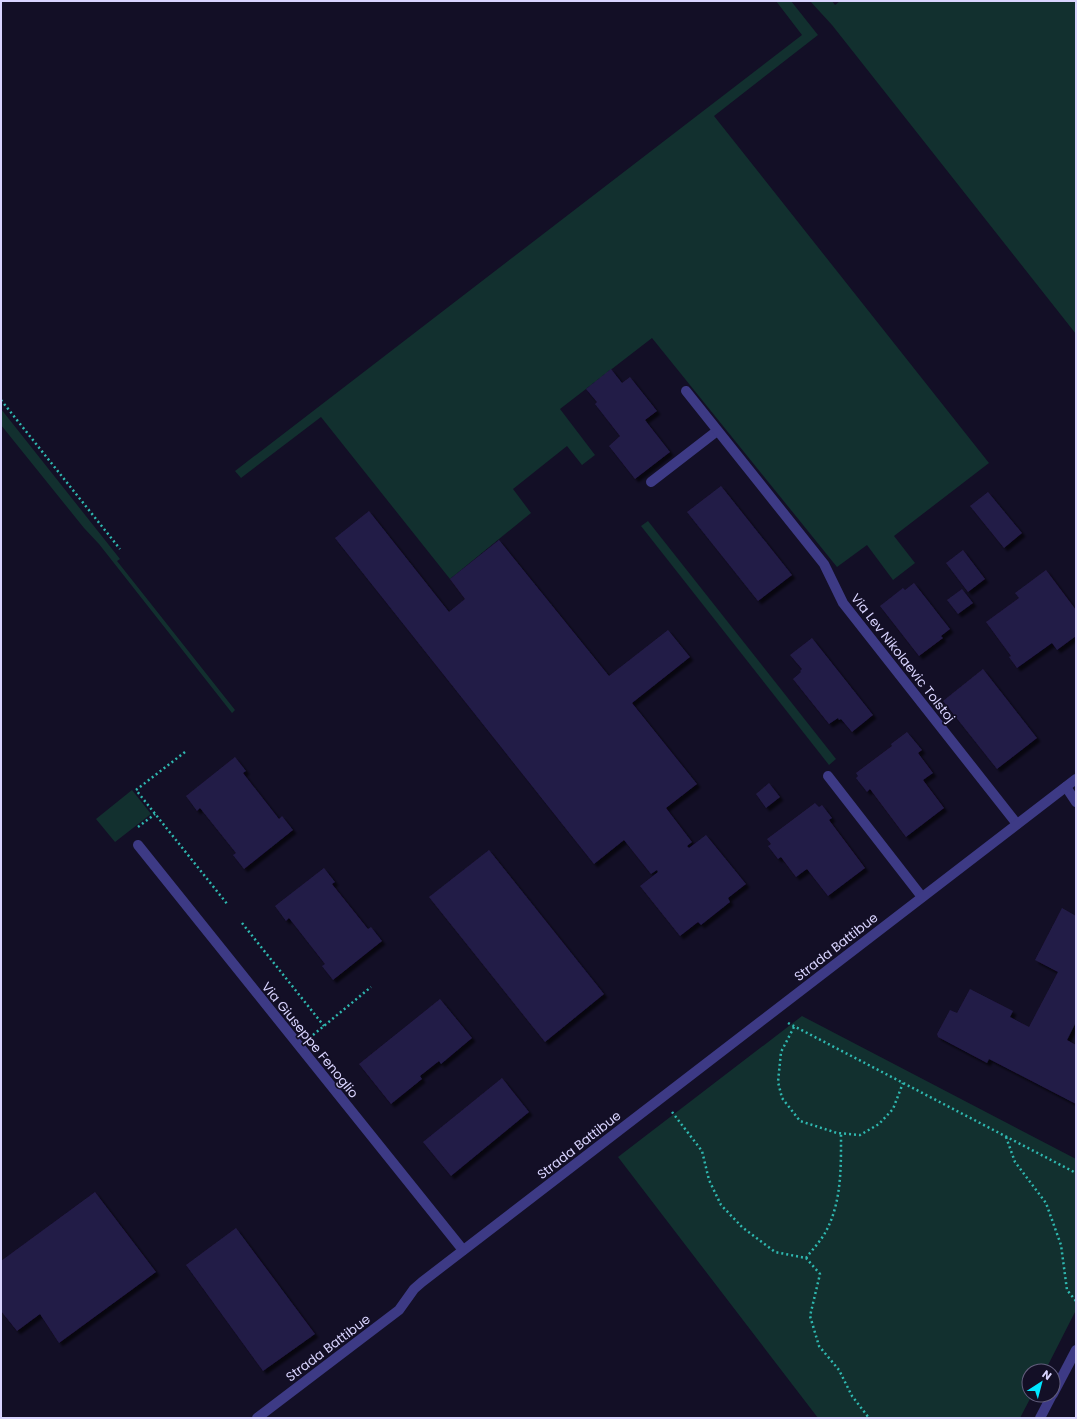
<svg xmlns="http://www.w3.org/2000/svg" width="1077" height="1419" viewBox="0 0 1077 1419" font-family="Poppins,sans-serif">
	<defs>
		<filter id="shadow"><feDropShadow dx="3.5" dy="3.5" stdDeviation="1" flood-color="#0009"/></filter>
	</defs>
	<rect width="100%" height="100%" fill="#130f26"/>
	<g fill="#12302f">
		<path d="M776 1H791L818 35 714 116 989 463 894 536 915 563 893 580 867 545 837 567 652 338 560 409 595 455 582 465 567 446 513 489 531 513 450 579 321 417 241 478 235 471 802 35Z"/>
		<path d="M810 1H832L835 5 840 1H1076V334L832 25Z"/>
		<path d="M1 409 120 559 117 561 235 710 232 713 99 544 84 528 1 425Z"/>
		<path d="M648 521 836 759 829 765 641 526Z"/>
		<path d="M132 790 151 814 115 842 96 819Z"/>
		<path d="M802 1016 1076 1159V1310L1045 1371H1029V1395H1032L1020 1418H818L618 1157Z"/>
	</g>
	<g fill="#241b47" filter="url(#shadow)">
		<path d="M611 369 622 383 630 377 657 411 645 420 670 452 635 479 609 446 620 436 595 404 597 402 586 389Z"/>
		<path d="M721 486 792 575 758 601 687 512Z"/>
		<path d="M988 492 1022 533 1004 548 970 506Z"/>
		<path d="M369 511 449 612 465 599 450 579 499 540 609 676 668 630 690 657 632 703 697 784 666 808 692 842 687 846 689 848 706 835 746 884 728 898 730 902 701 925 698 922 680 936 640 886 658 872 657 870 651 874 624 840 594 864 335 538Z"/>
		<path d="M963 550 985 579 968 592 946 563Z"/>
		<path d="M1046 570 1076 610V636L1057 650 1052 643 1017 668 1009 657 1011 656 986 622 1019 598 1015 593Z"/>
		<path d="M914 583 950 629 941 636 943 638 919 656 880 606 903 588 905 590Z"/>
		<path d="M962 589 973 603 958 614 947 600Z"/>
		<path d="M812 638 873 715 852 732 841 719 839 720 838 718 829 724 793 679 801 672 800 671 802 669 790 655Z"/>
		<path d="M983 669 1037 738 997 769 943 701Z"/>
		<path d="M907 732 922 750 918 753 933 773 923 780 944 808 906 837 870 789 867 792 856 778 858 776 856 773 892 746 891 744Z"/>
		<path d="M235 757 246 771 243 773 279 819 282 816 293 830 244 869 233 855 236 853 200 808 197 811 186 796Z"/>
		<path d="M769 783 780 797 766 808 756 794Z"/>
		<path d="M815 803 819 807 822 805 832 818 829 820 865 868 828 896 807 869 796 877 781 857 778 859 768 846 771 844 767 839Z"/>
		<path d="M489 850 604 994 545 1042 429 897Z"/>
		<path d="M324 868 335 882 332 884 368 929 371 927 382 941 333 980 322 966 325 964 289 918 286 921 275 906Z"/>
		<path d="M1062 908 1076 916V1022L1067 1040 1076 1045V1104L989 1059 987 1063 938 1037 937 1034 950 1010 957 1013 970 989 1013 1011 1010 1017 1029 1027 1058 972 1035 960Z"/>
		<path d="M440 999 472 1038 441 1064 439 1061 420 1076 422 1079 391 1104 359 1064Z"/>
		<path d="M502 1078 529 1112 451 1176 423 1142Z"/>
		<path d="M95 1192 156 1272 59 1343 40 1314 17 1331 1 1311V1261Z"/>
		<path d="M236 1228 315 1334 263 1371 186 1265Z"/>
	</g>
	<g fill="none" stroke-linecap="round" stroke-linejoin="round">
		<g stroke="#2fb8b0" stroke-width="2.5" stroke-dasharray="2 3" stroke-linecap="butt">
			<path d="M1 400 120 549"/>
			<path d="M185 752 136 790 228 905"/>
			<path d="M138 827 155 814"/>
			<path d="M242 923 324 1026"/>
			<path d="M788 1023 1076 1173"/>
			<path d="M794 1027 781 1052 778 1082 782 1098 800 1121 837 1133 860 1135 879 1124 893 1109 903 1083"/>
			<path d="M313 1035 371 987"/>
			<path d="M672 1112 702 1151 709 1180 721 1205 742 1227 775 1252 806 1258 820 1274 810 1316 819 1346 839 1370 852 1396 869 1418"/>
			<path d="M1006 1137 1015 1162 1046 1203 1061 1245 1067 1290 1076 1301"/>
			<path d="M806 1258C812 1250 820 1242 825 1233 842 1203 841 1166 841 1133"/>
		</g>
		<path stroke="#3d3a85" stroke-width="10" d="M651 482 717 431"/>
		<g stroke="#3d3a85" stroke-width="10">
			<path d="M686 391 824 564 843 603 1017 824"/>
			<path d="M828 776 922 897"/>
			<path d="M1066 787 1076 802"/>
			<path d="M138 845 463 1250"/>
			<path d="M1053 1394 1076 1350"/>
			<path d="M257 1418 399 1310 414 1289 422 1282 1076 779"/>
			<path d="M1040 1418 1052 1395"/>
		</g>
	</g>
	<g text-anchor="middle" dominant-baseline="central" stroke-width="3.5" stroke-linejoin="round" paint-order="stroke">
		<g font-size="13" fill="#d9d4ff" stroke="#130f26">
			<text transform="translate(903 658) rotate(52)">Via Lev Nikolaevic Tolstoj</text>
			<text transform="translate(836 947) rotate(-38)">Strada Battibue</text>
			<text transform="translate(310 1040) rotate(51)">Via Giuseppe Fenoglio</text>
			<text transform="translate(579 1145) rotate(-38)">Strada Battibue</text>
			<text transform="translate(328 1348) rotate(-37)">Strada Battibue</text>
		</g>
	</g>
	<rect width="1077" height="1419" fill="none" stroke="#d9d4ff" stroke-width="4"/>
	<g transform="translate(1041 1383) rotate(36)"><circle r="19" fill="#130f26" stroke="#625e7d"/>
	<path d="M0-3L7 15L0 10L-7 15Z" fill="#00e5ff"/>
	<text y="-6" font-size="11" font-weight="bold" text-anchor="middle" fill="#d9d4ff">N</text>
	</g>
</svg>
